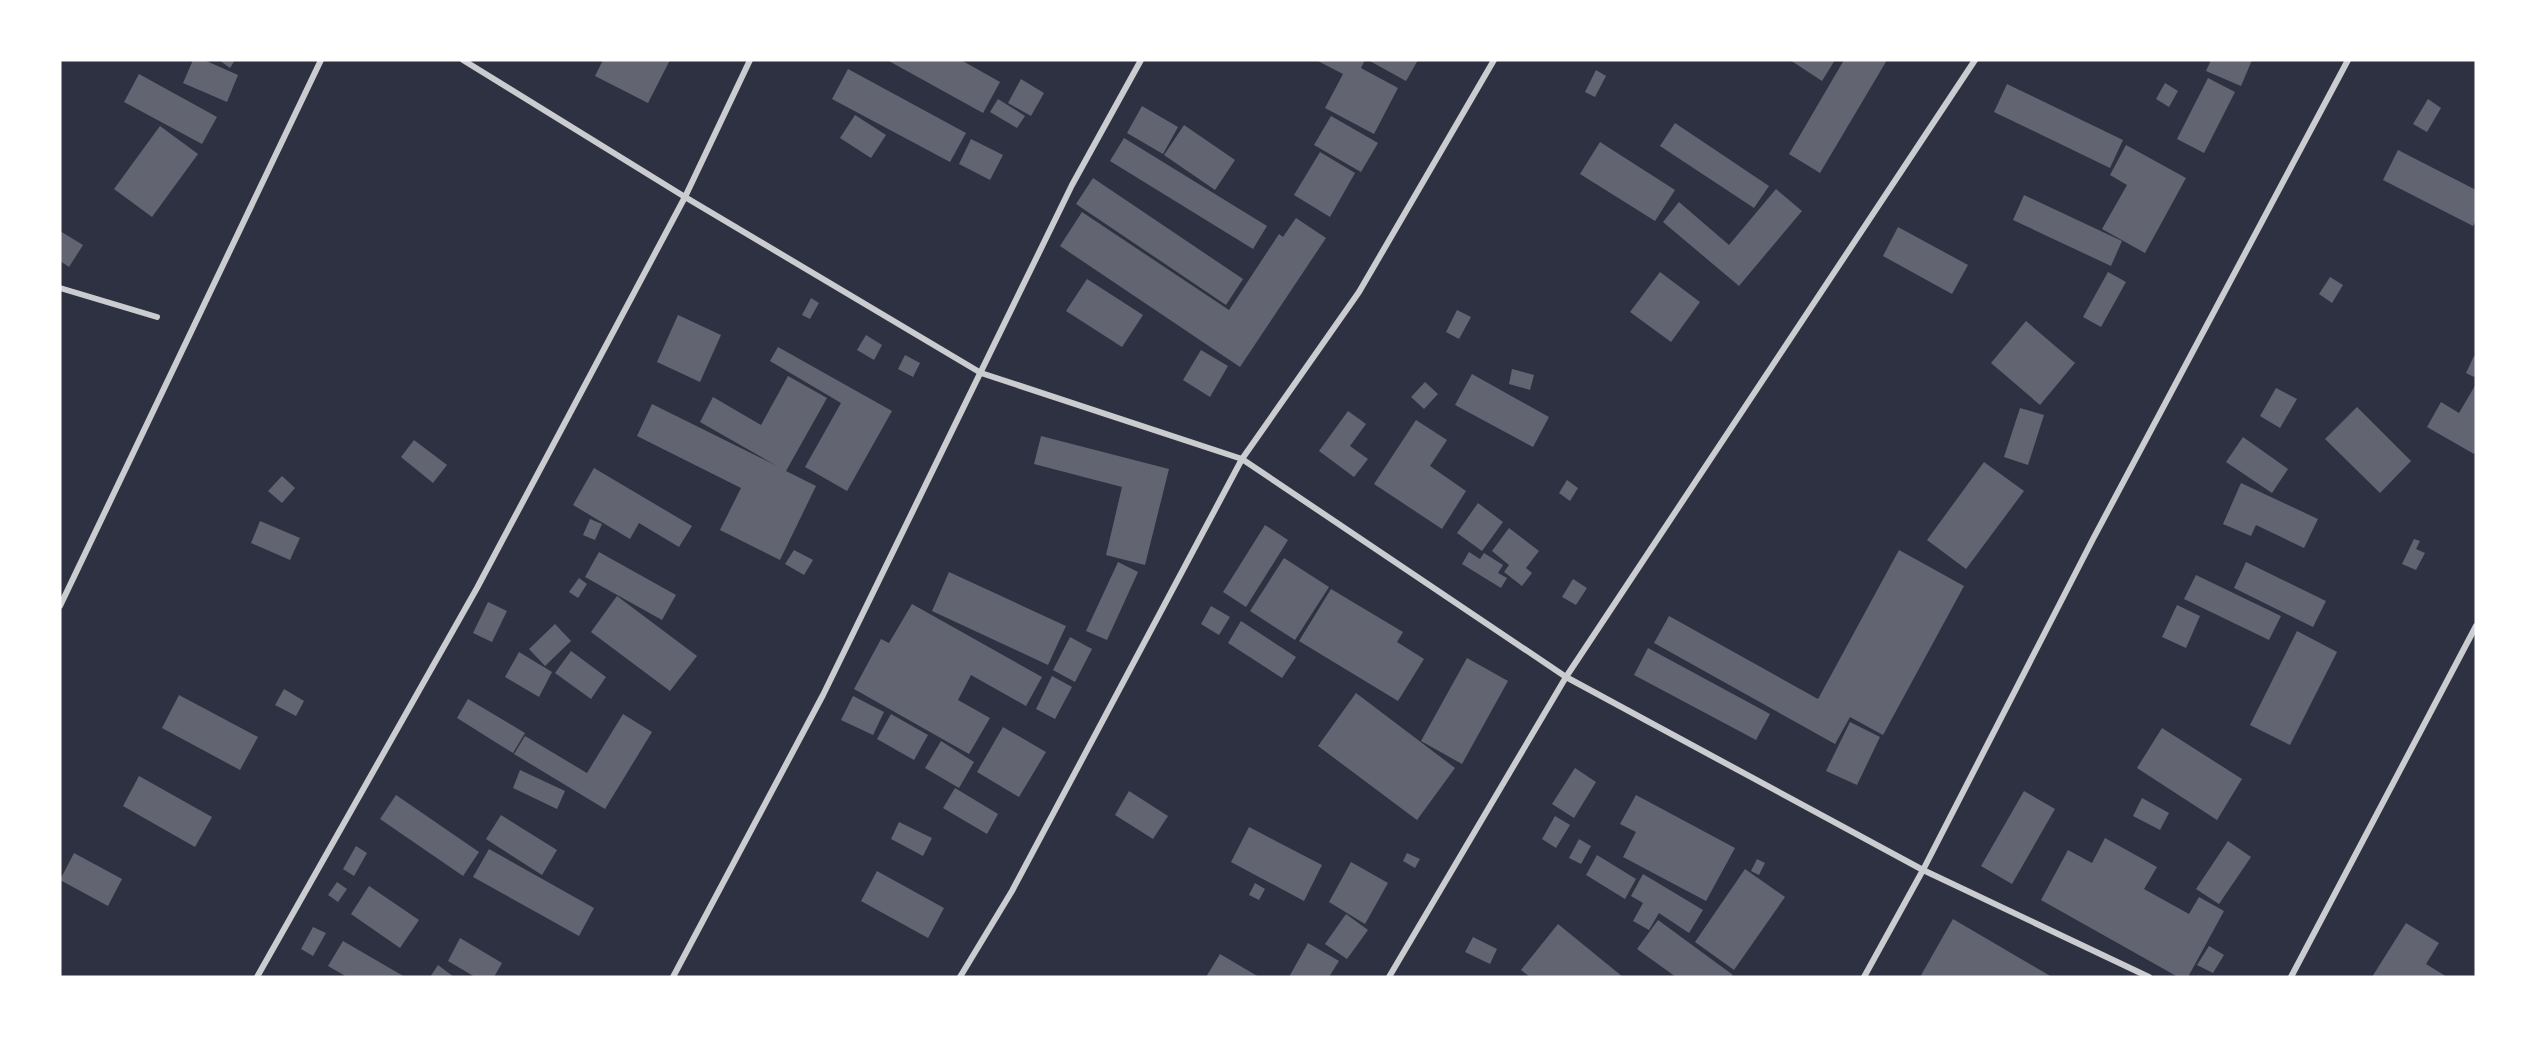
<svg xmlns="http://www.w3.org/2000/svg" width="2536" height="1037" viewBox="0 0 2536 1037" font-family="'Fira Sans Condensed',sans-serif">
	<rect width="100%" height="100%" fill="#2d3142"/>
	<g fill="#626471">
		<path d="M193 60H204L238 75 227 102 183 83Z"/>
		<path d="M219 60H235L230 68Z"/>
		<path d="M603 60H670L648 103 595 76Z"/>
		<path d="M887 60H961L1000 82 983 113Z"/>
		<path d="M1316 60H1365L1361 68 1398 88 1374 134 1325 108 1343 74Z"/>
		<path d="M1368 60H1418L1406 81Z"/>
		<path d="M1790 60H1835L1822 81Z"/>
		<path d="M1844 60H1887L1820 173 1789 154Z"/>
		<path d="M2211 60H2252L2241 86 2206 71Z"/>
		<path d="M848 69 966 133 950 162 832 99Z"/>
		<path d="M1596 70 1606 76 1595 97 1585 92Z"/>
		<path d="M139 74 217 117 202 144 124 102Z"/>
		<path d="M2208 78 2235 92 2204 153 2177 139Z"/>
		<path d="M1021 79 1044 93 1031 116 1008 103Z"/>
		<path d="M2165 83 2178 91 2169 107 2156 99Z"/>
		<path d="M2007 84 2123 140 2110 168 1994 112Z"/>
		<path d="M998 99 1025 116 1017 128 990 112Z"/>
		<path d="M2428 99 2441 108 2427 132 2413 124Z"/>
		<path d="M1142 106 1178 127 1163 154 1127 133Z"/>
		<path d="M855 115 886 135 871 158 840 138Z"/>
		<path d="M1331 116 1378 143 1361 172 1314 145Z"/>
		<path d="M1675 123 1769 186 1754 208 1660 146Z"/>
		<path d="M1184 125 1235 160 1215 190 1164 155Z"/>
		<path d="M160 126 198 154 152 217 114 189Z"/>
		<path d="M1124 138 1267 226 1253 249 1110 161Z"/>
		<path d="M971 139 1003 155 990 180 959 164Z"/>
		<path d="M1600 142 1675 190 1655 221 1580 174Z"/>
		<path d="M2126 145 2186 178 2145 253 2102 229 2127 185 2110 175Z"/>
		<path d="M2398 150 2476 190V220L2473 226 2383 180Z"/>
		<path d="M1320 152 1355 173 1330 217 1294 195Z"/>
		<path d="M1093 178 1243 279 1226 305 1076 204Z"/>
		<path d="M1776 189 1802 211 1739 286 1663 222 1679 202 1729 245Z"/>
		<path d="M2024 195 2122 241 2111 266 2013 220Z"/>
		<path d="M1082 212 1229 310 1279 234 1283 237 1296 218 1326 238 1240 367 1060 246Z"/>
		<path d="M1898 227 1968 265 1952 294 1883 256Z"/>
		<path d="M60 231 83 245 69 267 60 261Z"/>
		<path d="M1660 272 1700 302 1671 342 1630 312Z"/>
		<path d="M2108 272 2126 282 2101 327 2083 317Z"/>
		<path d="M2330 277 2343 285 2332 303 2319 294Z"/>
		<path d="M1087 279 1143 315 1122 347 1066 311Z"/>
		<path d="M811 298 819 303 810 319 802 315Z"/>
		<path d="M1457 310 1471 317 1459 339 1446 332Z"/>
		<path d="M678 315 721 335 700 382 657 362Z"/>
		<path d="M2026 321 2075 363 2040 405 1991 363Z"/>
		<path d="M866 335 882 345 874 360 857 350Z"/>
		<path d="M778 347 892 411 847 491 805 467 841 403 770 361Z"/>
		<path d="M1201 350 1228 366 1210 397 1183 380Z"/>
		<path d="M905 355 920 363 913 377 898 369Z"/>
		<path d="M2474 356 2476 357V373L2474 377 2466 373Z"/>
		<path d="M1512 369 1534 375 1530 390 1509 384Z"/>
		<path d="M1472 374 1549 417 1533 447 1455 405Z"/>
		<path d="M788 376 827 398 786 471 816 486 780 560 720 530 741 488 637 436 652 404 777 466 700 422 713 397 761 425Z"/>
		<path d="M1425 382 1438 394 1424 409 1411 397Z"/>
		<path d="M2476 384V451L2474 454 2427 427 2441 402 2459 413Z"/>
		<path d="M2276 388 2297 399 2280 428 2260 416Z"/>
		<path d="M2357 407 2411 461 2380 493 2325 439Z"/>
		<path d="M2020 408 2044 415 2028 465 2004 457Z"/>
		<path d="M1348 411 1366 424 1350 446 1368 459 1354 477 1319 451Z"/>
		<path d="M1416 420 1447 440 1430 466 1466 491 1442 529 1374 484Z"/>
		<path d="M1041 436 1169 469 1145 565 1106 555 1122 487 1034 464Z"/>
		<path d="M2243 437 2288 469 2272 493 2226 462Z"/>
		<path d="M414 440 447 465 433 483 401 457Z"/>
		<path d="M1984 462 2024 491 1966 569 1927 540Z"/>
		<path d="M594 468 692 526 679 547 639 523 630 539 573 505Z"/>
		<path d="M282 476 295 488 282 503 268 491Z"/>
		<path d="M1567 480 1578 488 1570 501 1559 493Z"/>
		<path d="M2241 483 2318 519 2304 548 2256 525 2251 536 2223 524Z"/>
		<path d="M1478 503 1503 522 1482 551 1457 533Z"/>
		<path d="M590 519 602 524 595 540 583 535Z"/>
		<path d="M260 521 300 538 290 560 251 543Z"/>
		<path d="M1265 525 1288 540 1246 607 1223 592Z"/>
		<path d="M1509 528 1539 551 1526 568 1532 573 1522 586 1504 572 1509 565 1492 551Z"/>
		<path d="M2414 539 2420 541 2416 549 2425 553 2416 570 2402 564Z"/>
		<path d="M794 550 813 560 804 575 785 564Z"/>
		<path d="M1899 550 1964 586 1883 735 1850 717 1835 744 1654 643 1669 616 1818 699Z"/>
		<path d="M599 552 676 595 662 620 585 577Z"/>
		<path d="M1469 552 1480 559 1484 553 1503 565 1498 573 1507 578 1501 588 1462 564Z"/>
		<path d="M1284 558 1329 587 1295 640 1250 611Z"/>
		<path d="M1118 562 1138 572 1107 640 1086 631Z"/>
		<path d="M2246 562 2326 601 2313 627 2234 588Z"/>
		<path d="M949 572 1066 626 1048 665 932 611Z"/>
		<path d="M2196 575 2281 616 2269 640 2184 599Z"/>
		<path d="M579 578 587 584 578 598 569 592Z"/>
		<path d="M1573 579 1587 588 1576 605 1562 597Z"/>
		<path d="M1331 589 1403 632 1397 642 1424 659 1398 701 1299 641Z"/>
		<path d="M617 596 697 656 670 691 591 632Z"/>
		<path d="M488 602 507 611 492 642 473 633Z"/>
		<path d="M912 604 1042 677 1026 706 971 675 958 700 990 718 969 754 854 689 881 639 889 643Z"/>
		<path d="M2177 605 2200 616 2186 648 2162 637Z"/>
		<path d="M1211 606 1230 617 1219 635 1201 624Z"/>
		<path d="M1241 621 1296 657 1282 678 1228 643Z"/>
		<path d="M555 624 571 641 545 666 529 649Z"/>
		<path d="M2297 631 2337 652 2290 745 2250 725Z"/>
		<path d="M1070 637 1092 649 1075 682 1053 670Z"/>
		<path d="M1648 648 1770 714 1756 740 1634 675Z"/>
		<path d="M571 651 606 677 591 699 555 673Z"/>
		<path d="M519 652 552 672 539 697 505 677Z"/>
		<path d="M1467 658 1508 681 1462 764 1421 741Z"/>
		<path d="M1052 676 1072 687 1055 719 1036 709Z"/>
		<path d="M284 689 304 701 296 716 275 705Z"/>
		<path d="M1356 693 1455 768 1417 820 1318 746Z"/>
		<path d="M179 695 258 737 240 770 162 728Z"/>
		<path d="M853 696 884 712 873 735 841 720Z"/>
		<path d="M468 699 525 733 513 753 457 718Z"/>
		<path d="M623 714 652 732 605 809 514 754 525 736 587 773Z"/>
		<path d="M891 714 928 735 914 760 877 739Z"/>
		<path d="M1850 722 1880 737 1857 785 1826 771Z"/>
		<path d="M1003 727 1046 752 1019 797 977 772Z"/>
		<path d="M2162 728 2242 779 2217 820 2137 768Z"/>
		<path d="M941 741 974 762 959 788 925 768Z"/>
		<path d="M1575 768 1596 782 1574 818 1552 804Z"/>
		<path d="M520 770 565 791 557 809 513 788Z"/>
		<path d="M139 776 212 817 195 847 123 806Z"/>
		<path d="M955 788 998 814 987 834 943 808Z"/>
		<path d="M1129 791 1168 816 1153 839 1115 815Z"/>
		<path d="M2024 791 2055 809 2012 884 1981 866Z"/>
		<path d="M396 795 479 852 463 876 380 819Z"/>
		<path d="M1636 795 1735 848 1706 901 1623 857 1636 832 1620 824Z"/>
		<path d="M2142 798 2169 813 2160 830 2133 816Z"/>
		<path d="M501 815 557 850 542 875 486 839Z"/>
		<path d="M1555 816 1570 825 1556 848 1542 839Z"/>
		<path d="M899 822 932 838 923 856 891 839Z"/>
		<path d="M1249 827 1322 865 1304 901 1231 862Z"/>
		<path d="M2105 838 2157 867 2144 889 2189 914 2199 897 2224 911 2188 977H2178L2041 900 2068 850 2092 863Z"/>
		<path d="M1579 839 1591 846 1581 864 1569 858Z"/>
		<path d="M2228 841 2251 857 2219 904 2196 889Z"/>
		<path d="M356 846 367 853 354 876 343 869Z"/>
		<path d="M489 849 594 908 579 936 473 877Z"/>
		<path d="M74 853 122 879 108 906 60 880Z"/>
		<path d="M1407 853 1420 859 1415 868 1403 861Z"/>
		<path d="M1597 855 1636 879 1625 899 1586 875Z"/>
		<path d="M1757 859 1765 863 1759 875 1751 871Z"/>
		<path d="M1351 862 1388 883 1365 924 1329 902Z"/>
		<path d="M1745 869 1785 897 1734 970 1695 942Z"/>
		<path d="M877 871 944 908 928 938 861 901Z"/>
		<path d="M1643 874 1703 910 1689 933 1659 913 1649 930 1633 921 1643 903 1631 896Z"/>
		<path d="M337 882 347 889 338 902 328 895Z"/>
		<path d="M1255 883 1265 889 1259 900 1249 895Z"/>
		<path d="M369 886 419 920 400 948 351 914Z"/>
		<path d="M1346 914 1368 930 1347 959 1325 944Z"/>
		<path d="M1953 919 2052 977H1920Z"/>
		<path d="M1658 920 1733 975 1731 977H1676L1637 949Z"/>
		<path d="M2406 923 2439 943 2426 964 2447 977H2372Z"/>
		<path d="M1558 924 1623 977H1530L1521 970Z"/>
		<path d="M313 927 326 933 313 956 301 949Z"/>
		<path d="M1473 937 1497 949 1490 964 1465 952Z"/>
		<path d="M460 938 502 963 494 977H475L448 961Z"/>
		<path d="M343 941 405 977H347L328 966Z"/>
		<path d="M1308 943 1339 961 1329 977H1289Z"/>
		<path d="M2209 946 2224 955 2213 973 2197 965Z"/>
		<path d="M1220 954 1259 977H1206Z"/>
		<path d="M438 965 454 977H430Z"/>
	</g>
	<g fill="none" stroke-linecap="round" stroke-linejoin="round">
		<g stroke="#caccd0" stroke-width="6">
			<path d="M463 60 685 197 981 373 1242 459 1566 677 1923 870 2149 977"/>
			<path d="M60 288 157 317"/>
			<path d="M60 606 321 60"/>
			<path d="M257 977 477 588 685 197 750 60"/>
			<path d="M673 977 823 695 1072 185 1141 60"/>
			<path d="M960 977 1012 891 1242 459 1359 292 1494 60"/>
			<path d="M1389 977 1566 677 1975 60"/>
			<path d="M1864 977 1923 870 2093 539 2348 60"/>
			<path d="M2291 977 2476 626"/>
		</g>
	</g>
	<rect width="2536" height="1037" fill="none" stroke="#ffffff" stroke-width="123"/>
</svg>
